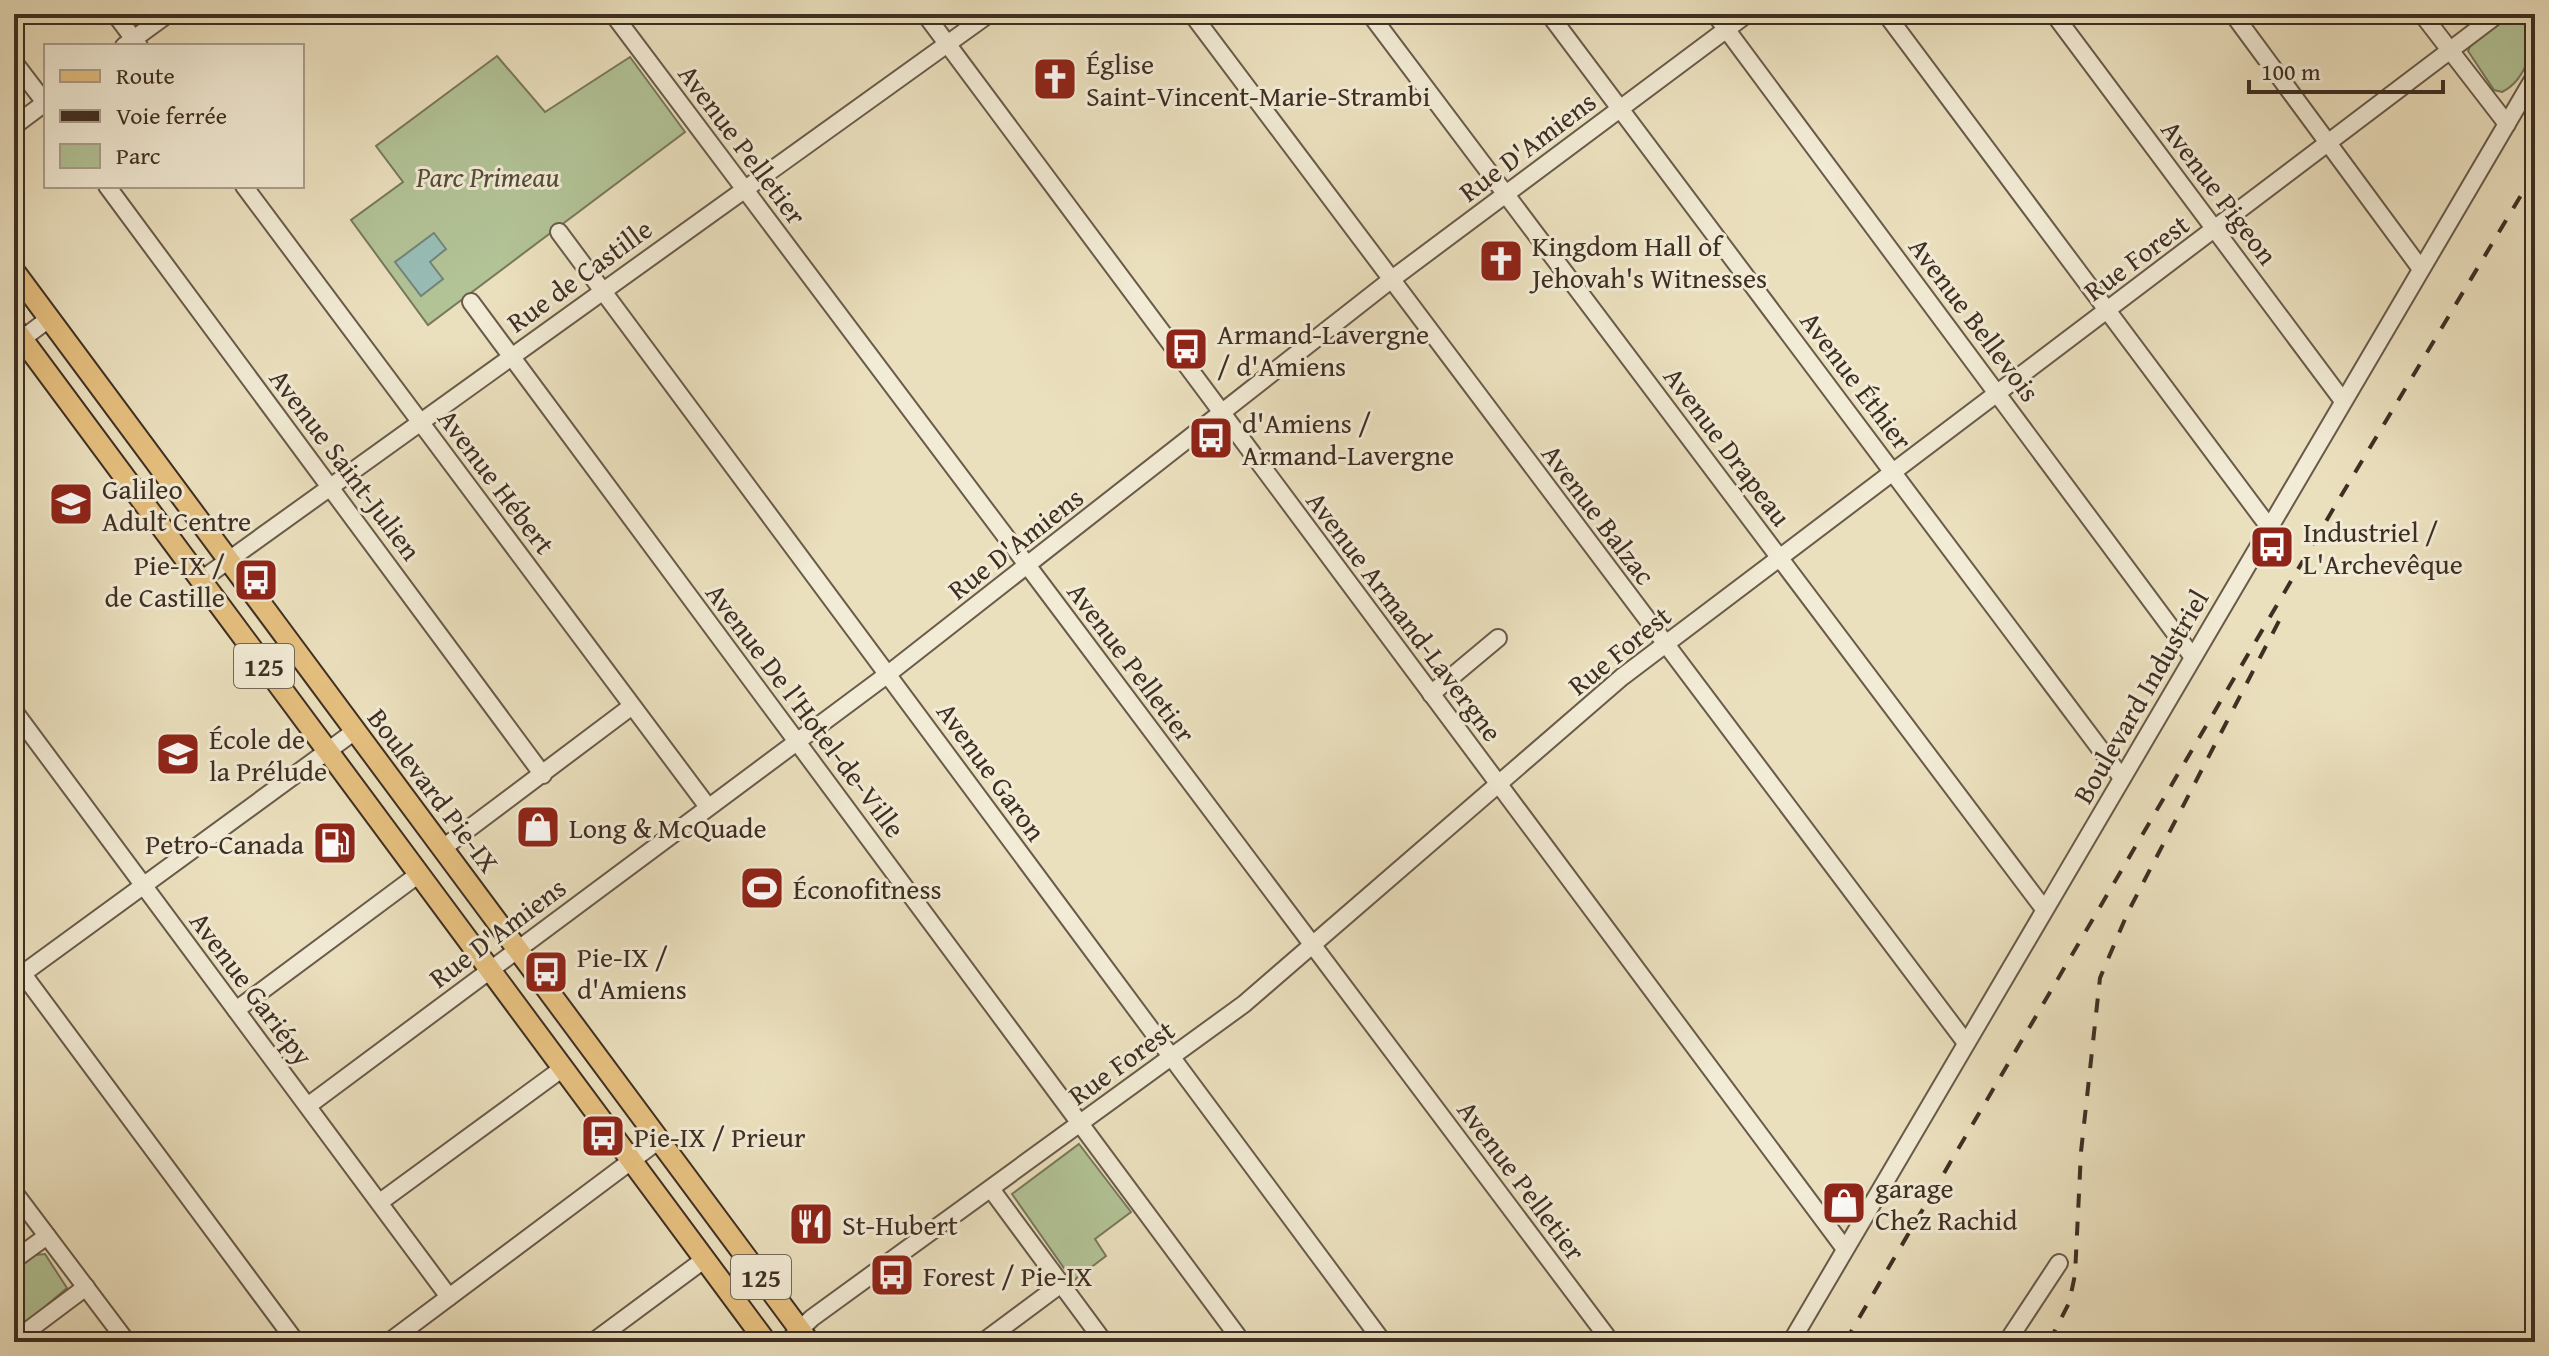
<svg xmlns="http://www.w3.org/2000/svg" width="2549" height="1356" viewBox="0 0 2549 1356" font-family="'Gentium Book Plus',serif">
	<rect width="100%" height="100%" fill="#ebe0be"/>
	<filter id="stains"><feTurbulence type="fractalNoise" baseFrequency=".0025" numOctaves="4"/><feColorMatrix values="0 0 0 0 .2 0 0 0 0 .09 0 0 0 0 .02 0 0 0 .5 -.17"/></filter>
	<radialGradient id="worn" r=".72"><stop offset=".6" stop-color="#630" stop-opacity="0"/><stop offset="1" stop-color="#630" stop-opacity=".3"/></radialGradient>
	<g fill="#b2c396" stroke="#78785c" stroke-width="2">
		<path d="M2511 14H2535C2535 40 2529 79 2502 92L2494 90 2468 51 2472 42Z"/>
		<path d="M497 56 545 112 630 57 685 132 428 325 351 220 403 182 376 146Z"/>
		<path d="M1079 1144 1131 1212 1095 1239 1106 1256 1073 1281 1012 1194Z"/>
		<path d="M45 1254 67 1288 14 1333V1272L35 1255Z"/>
	</g>
	<path fill="#98bdb5" stroke="#74847b" stroke-width="2" d="M434 233 446 249 430 262 443 279 421 296 395 262Z"/>
	<g fill="none" stroke-linecap="round" stroke-linejoin="round">
		<g stroke="#695a4a" stroke-width="20">
			<g id="minor">
				<path d="M115 14 139 46"/>
				<path d="M613 14 1611 1342"/>
				<path d="M925 14 1845 1249"/>
				<path d="M1192 14 1966 1043"/>
				<path d="M1370 14 2044 909"/>
				<path d="M1549 14 2122 778"/>
				<path d="M1715 14 2192 656"/>
				<path d="M1886 14 2269 527"/>
				<path d="M2054 14 2343 401"/>
				<path d="M2233 14 2421 269"/>
				<path d="M2422 14 2507 124"/>
				<path d="M124 46 168 14"/>
				<path d="M14 62 46 104"/>
				<path d="M14 126 46 102"/>
				<path d="M107 186 543 775"/>
				<path d="M244 186 708 807"/>
				<path d="M559 232 1383 1342"/>
				<path d="M471 302 1242 1342"/>
				<path d="M14 345 50 318"/>
				<path d="M201 580 989 14"/>
				<path d="M1431 694 1498 638"/>
				<path d="M14 711 449 1297"/>
				<path d="M443 848 632 706"/>
				<path d="M14 962 296 1342"/>
				<path d="M14 980 355 731"/>
				<path d="M236 1010 419 874"/>
				<path d="M309 1105 888 674 1392 279 1747 14"/>
				<path d="M991 1189 1104 1342"/>
				<path d="M14 1192 127 1342"/>
				<path d="M380 1202 563 1068"/>
				<path d="M14 1260 47 1236"/>
				<path d="M14 1341 86 1287"/>
				<path d="M389 1342 659 1140"/>
				<path d="M593 1342 705 1259"/>
				<path d="M787 1342 812 1318 1244 1004 1622 677 2498 14"/>
				<path d="M983 1342 1061 1284"/>
				<path d="M1791 1342 2535 76"/>
				<path d="M2007 1342 2059 1263"/>
			</g>
		</g>
		<g stroke="#3e2e23" stroke-width="24">
			<g id="major">
				<path d="M14 271 809 1342"/>
				<path d="M14 328 766 1342"/>
			</g>
		</g>
		<use href="#minor" stroke="#f2ebd5" stroke-width="16"/>
		<use href="#major" stroke="#e6c07f" stroke-width="20"/>
		<g stroke="#3e2e23" stroke-width="4" stroke-dasharray="14 14" stroke-linecap="butt">
			<path d="M1845 1342 2335 506 2535 172"/>
			<path d="M2049 1342 2069 1303 2075 1275 2081 1152 2100 978 2128 912 2279 621"/>
		</g>
	</g>
	<defs>
		<g id="church-square" transform="scale(2.3)"><rect x="-9" y="-9" width="18" height="18" rx="4" fill="#8f2418" stroke="#f2ebd5"/><path d="M-1.2-6h2.4v3.5h3.3v2.4h-3.3V6h-2.4V-.1h-3.3v-2.4h3.3Z" fill="#fff"/></g>
		<g id="bus-square" transform="scale(2.3)"><rect x="-9" y="-9" width="18" height="18" rx="4" fill="#8f2418" stroke="#f2ebd5"/><path d="M-5-6H5V4H4V6H2V4H-2V6H-4V4H-5ZM-3.5-4V0h7V-4ZM-3.5 1.2v1.5H-2V1.2ZM2 1.2v1.5H3.5V1.2Z" fill="#fff"/></g>
		<g id="school-square" transform="scale(2.3)"><rect x="-9" y="-9" width="18" height="18" rx="4" fill="#8f2418" stroke="#f2ebd5"/><path d="M0-5L7-2L0 1L-7-2ZM-4 1L0 2.5L4 1V4Q0 6-4 4Z" fill="#fff"/></g>
		<g id="shop-square" transform="scale(2.3)"><rect x="-9" y="-9" width="18" height="18" rx="4" fill="#8f2418" stroke="#f2ebd5"/><path d="M-5-2.5h2.3a2.7 3.5 0 0 1 5.4 0H5L5.5 6h-11ZM-1.5-2.5h3a1.5 2.3 0 0 0-3 0Z" fill="#fff"/></g>
		<g id="fuel-square" transform="scale(2.3)"><rect x="-9" y="-9" width="18" height="18" rx="4" fill="#8f2418" stroke="#f2ebd5"/><path d="M-5.5-6h7V0h2V4h1.3V-2.5L3-4.5l.8-.8L6-3V5H2.5V1h-1V6h-7ZM-4.2-4.7v3.2H.2V-4.7Z" fill="#fff"/></g>
		<g id="stadium-square" transform="scale(2.3)"><rect x="-9" y="-9" width="18" height="18" rx="4" fill="#8f2418" stroke="#f2ebd5"/><path d="M0-5a6.5 5 0 1 0 0 10a6.5 5 0 1 0 0-10ZM-3.5-1.8h7v3.6h-7Z" fill="#fff"/></g>
		<g id="restaurant-square" transform="scale(2.3)"><rect x="-9" y="-9" width="18" height="18" rx="4" fill="#8f2418" stroke="#f2ebd5"/><path d="M-5-6h1v4h1v-4h1v4h1v-4h1v5L-1.5 .5V6h-2V.5L-5-1ZM5-6V6H3V1.5H1.5Q1.5-4 5-6Z" fill="#fff"/></g>
	</defs>
	<g fill-rule="evenodd">
		<use href="#church-square" x="1055" y="79"/>
		<use href="#church-square" x="1501" y="261"/>
		<use href="#bus-square" x="1186" y="349"/>
		<use href="#bus-square" x="1211" y="438"/>
		<use href="#school-square" x="71" y="504"/>
		<use href="#bus-square" x="2272" y="547"/>
		<use href="#bus-square" x="256" y="580"/>
		<use href="#school-square" x="178" y="754"/>
		<use href="#shop-square" x="538" y="827"/>
		<use href="#fuel-square" x="335" y="843"/>
		<use href="#stadium-square" x="762" y="888"/>
		<use href="#bus-square" x="546" y="972"/>
		<use href="#bus-square" x="603" y="1136"/>
		<use href="#shop-square" x="1844" y="1203"/>
		<use href="#restaurant-square" x="811" y="1224"/>
		<use href="#bus-square" x="892" y="1275"/>
	</g>
	<g text-anchor="middle" dominant-baseline="central" stroke-width="6" stroke-linejoin="round" paint-order="stroke">
		<g fill="#f2ebd5" stroke="#746758" stroke-width="2">
			<rect x="234" y="644" width="60" height="44" rx="6"/>
			<rect x="731" y="1255" width="60" height="44" rx="6"/>
		</g>
		<g font-size="26" font-weight="bold" fill="#3e2e23">
			<text x="264" y="666">125</text>
			<text x="761" y="1277">125</text>
		</g>
		<g font-size="28" fill="#3e2e23" stroke="#f2ebd5" text-anchor="start">
			<text x="1086" y="63">Église<tspan x="1086" dy="32">Saint-Vincent-Marie-Strambi</tspan></text>
			<text x="1532" y="245">Kingdom Hall of<tspan x="1532" dy="32">Jehovah's Witnesses</tspan></text>
			<text x="1217" y="333">Armand-Lavergne<tspan x="1217" dy="32">/ d'Amiens</tspan></text>
			<text x="1242" y="422">d'Amiens /<tspan x="1242" dy="32">Armand-Lavergne</tspan></text>
			<text x="102" y="488">Galileo<tspan x="102" dy="32">Adult Centre</tspan></text>
			<text x="2303" y="531">Industriel /<tspan x="2303" dy="32">L'Archevêque</tspan></text>
			<text x="225" y="564" text-anchor="end">Pie-IX /<tspan x="225" dy="32">de Castille</tspan></text>
			<text x="209" y="738">École de<tspan x="209" dy="32">la Prélude</tspan></text>
			<text x="569" y="827">Long &amp; McQuade</text>
			<text x="304" y="843" text-anchor="end">Petro-Canada</text>
			<text x="793" y="888">Éconofitness</text>
			<text x="577" y="956">Pie-IX /<tspan x="577" dy="32">d'Amiens</tspan></text>
			<text x="634" y="1136">Pie-IX / Prieur</text>
			<text x="1875" y="1187">garage<tspan x="1875" dy="32">Chez Rachid</tspan></text>
			<text x="842" y="1224">St-Hubert</text>
			<text x="923" y="1275">Forest / Pie-IX</text>
		</g>
		<g font-size="28" fill="#3e2e23" stroke="#f2ebd5">
			<text transform="translate(743 144) rotate(53)">Avenue Pelletier</text>
			<text transform="translate(1527 146) rotate(-37)">Rue D'Amiens</text>
			<text transform="translate(2220 192) rotate(53)">Avenue Pigeon</text>
			<text transform="translate(2136 257) rotate(-37)">Rue Forest</text>
			<text transform="translate(579 275) rotate(-36)">Rue de Castille</text>
			<text transform="translate(1975 319) rotate(53)">Avenue Bellevois</text>
			<text transform="translate(1857 380) rotate(53)">Avenue Éthier</text>
			<text transform="translate(1728 446) rotate(53)">Avenue Drapeau</text>
			<text transform="translate(346 464) rotate(53)">Avenue Saint-Julien</text>
			<text transform="translate(497 481) rotate(53)">Avenue Hébert</text>
			<text transform="translate(1599 514) rotate(53)">Avenue Balzac</text>
			<text transform="translate(1015 543) rotate(-38)">Rue D'Amiens</text>
			<text transform="translate(1405 616) rotate(53)">Avenue Armand-Lavergne</text>
			<text transform="translate(1619 650) rotate(-39)">Rue Forest</text>
			<text transform="translate(1132 662) rotate(53)">Avenue Pelletier</text>
			<text transform="translate(2140 696) rotate(-60)">Boulevard Industriel</text>
			<text transform="translate(806 710) rotate(53)">Avenue De l'Hotel-de-Ville</text>
			<text transform="translate(992 771) rotate(54)">Avenue Garon</text>
			<text transform="translate(434 790) rotate(53)">Boulevard Pie-IX</text>
			<text transform="translate(497 932) rotate(-37)">Rue D'Amiens</text>
			<text transform="translate(252 988) rotate(53)">Avenue Gariépy</text>
			<text transform="translate(1121 1062) rotate(-36)">Rue Forest</text>
			<text transform="translate(1522 1180) rotate(53)">Avenue Pelletier</text>
		</g>
		<g font-size="28" font-style="italic" fill="#554c3a" stroke="#f2ebd5">
			<text x="488" y="176">Parc Primeau</text>
		</g>
	</g>
	<rect width="2549" height="1356" fill="none" stroke="#ebe0be" stroke-width="48"/>
	<rect x="16" y="16" width="2517" height="1324" fill="none" stroke="#3e2e23" stroke-width="4"/>
	<rect x="24" y="24" width="2501" height="1308" fill="none" stroke="#3e2e23" stroke-width="2"/>
	<rect x="44" y="44" width="260" height="144" fill="#f2ebd5" stroke="#aa9f8e" stroke-width="2"/>
	<rect x="60" y="70" width="40" height="12" fill="#e6c07f" stroke="#aa9f8e" stroke-width="2"/>
	<text x="116" y="84" font-size="24" fill="#3e2e23">Route</text>
	<rect x="60" y="110" width="40" height="12" fill="#3e2e23" stroke="#aa9f8e" stroke-width="2"/>
	<text x="116" y="124" font-size="24" fill="#3e2e23">Voie ferrée</text>
	<rect x="60" y="144" width="40" height="24" fill="#b2c396" stroke="#aa9f8e" stroke-width="2"/>
	<text x="116" y="164" font-size="24" fill="#3e2e23">Parc</text>
	<path d="M2249 80v12h194v-12" fill="none" stroke="#3e2e23" stroke-width="4"/>
	<text x="2261" y="80" font-size="24" fill="#3e2e23" stroke="#f2ebd5" stroke-width="6" paint-order="stroke">100 m</text>
	<rect width="100%" height="100%" filter="url(#stains)"/>
	<rect width="100%" height="100%" fill="url(#worn)"/>
</svg>
